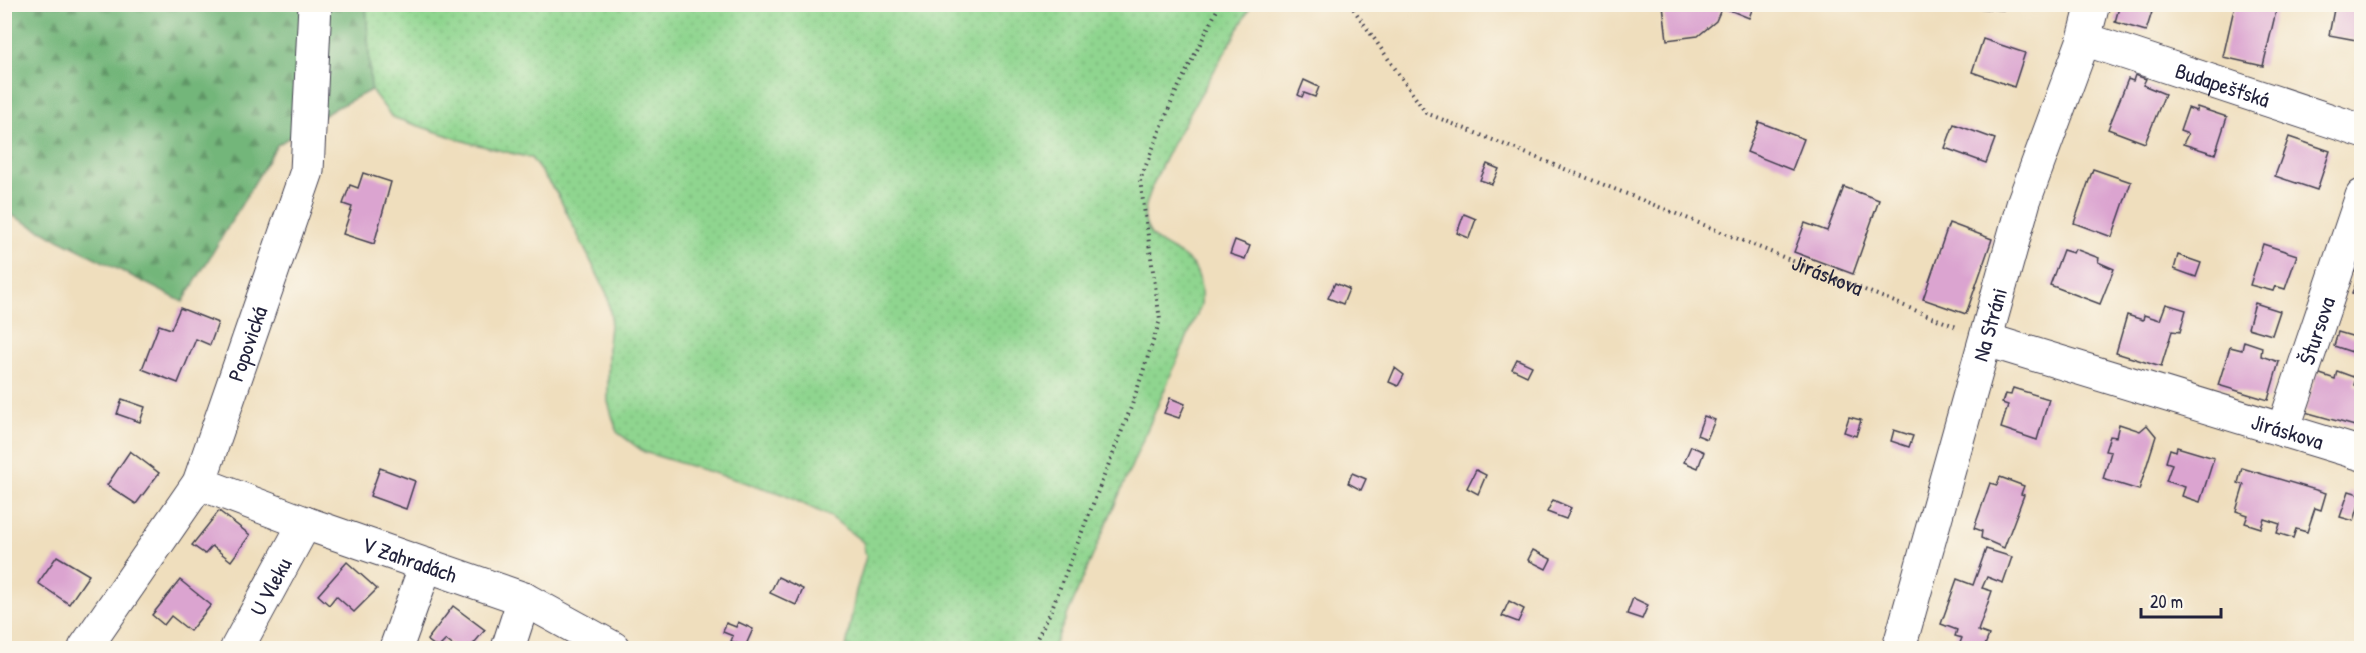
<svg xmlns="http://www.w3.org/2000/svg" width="2366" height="653" viewBox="0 0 2366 653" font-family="'Patrick Hand',sans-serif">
	<defs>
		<pattern id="grass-dots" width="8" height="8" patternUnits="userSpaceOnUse" patternTransform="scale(1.5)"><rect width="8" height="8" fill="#8fd58f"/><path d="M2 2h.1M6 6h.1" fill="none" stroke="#7bb77c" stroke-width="1.8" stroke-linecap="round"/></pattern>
		<pattern id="forest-firs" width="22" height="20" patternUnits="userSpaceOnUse" patternTransform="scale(1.5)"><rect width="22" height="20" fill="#73b67a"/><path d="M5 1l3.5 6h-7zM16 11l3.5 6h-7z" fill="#5e9465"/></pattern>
	</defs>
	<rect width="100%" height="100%" fill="#fbf7ec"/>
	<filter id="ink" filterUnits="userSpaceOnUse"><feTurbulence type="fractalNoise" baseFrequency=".0167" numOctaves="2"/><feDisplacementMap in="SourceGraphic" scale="12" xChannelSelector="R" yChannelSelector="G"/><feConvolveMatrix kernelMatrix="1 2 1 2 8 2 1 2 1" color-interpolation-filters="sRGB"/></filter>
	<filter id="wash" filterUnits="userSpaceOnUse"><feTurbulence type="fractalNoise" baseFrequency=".008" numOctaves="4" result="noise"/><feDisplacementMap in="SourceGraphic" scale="24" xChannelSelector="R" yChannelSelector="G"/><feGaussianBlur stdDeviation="1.35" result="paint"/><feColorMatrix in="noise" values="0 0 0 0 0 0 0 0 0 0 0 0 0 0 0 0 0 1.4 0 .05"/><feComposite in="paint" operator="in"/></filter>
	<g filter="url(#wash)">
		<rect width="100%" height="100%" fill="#efdebd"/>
		<path fill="url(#grass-dots)" stroke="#587c65" stroke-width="1.5" d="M366 5H1251C1234 44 1137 187 1145 221 1154 261 1206 239 1201 305L1053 648H846L856 591 866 557 863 542 831 517 780 493 644 452 617 432 608 402V344L611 317 607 294 558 195 531 158 470 143 392 117 371 90Z"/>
		<path fill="url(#forest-firs)" stroke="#4a6c5a" stroke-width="1.5" d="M4 5H366L371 90 334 109 277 145 183 302 5 212Z"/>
		<g id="blocks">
			<g fill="#dba4d0">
				<path d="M1754 4 1749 18 1722 7 1716 21 1698 36 1667 40 1663 5Z"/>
				<path d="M1962 4H2003V10L1962 7Z"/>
				<path d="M2120 4 2152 12 2146 31 2115 22Z"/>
				<path d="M2235 4 2277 7 2263 66 2223 57Z"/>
				<path d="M2335 4H2362V41L2329 35Z"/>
				<path d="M1983 39 2025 53 2014 87 1972 72Z"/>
				<path d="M2135 75 2146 79 2143 85 2165 94 2145 143 2108 129 2128 79 2133 81Z"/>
				<path d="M1304 80 1319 87 1315 97 1304 93 1302 97 1298 95Z"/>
				<path d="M2197 107 2227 117 2215 154 2183 144 2188 134 2180 131 2188 108 2196 111Z"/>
				<path d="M1759 122 1804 139 1792 170 1747 152Z"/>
				<path d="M1954 124 1995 139 1986 163 1945 148Z"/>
				<path d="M2289 137 2330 151 2317 190 2275 176Z"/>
				<path d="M1487 164 1499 169 1492 184 1480 180Z"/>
				<path d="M2093 169 2131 182 2112 237 2074 223Z"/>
				<path d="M363 173 391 182 374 244 343 234 352 207 343 204 350 185 358 188Z"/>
				<path d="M1844 187 1879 200 1853 274 1794 252 1805 223 1827 231Z"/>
				<path d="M1464 214 1476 219 1469 238 1457 233Z"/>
				<path d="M1949 223 1992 239 1966 314 1923 299Z"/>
				<path d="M1235 240 1250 246 1245 259 1230 254Z"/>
				<path d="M2263 244 2297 255 2285 289 2275 286 2273 291 2250 285Z"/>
				<path d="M2075 249 2099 258 2098 262 2114 269 2100 304 2050 285 2063 250 2073 253Z"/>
				<path d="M2357 249 2362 250V297L2352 294 2359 273 2350 270Z"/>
				<path d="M2178 255 2201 263 2196 277 2174 269Z"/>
				<path d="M1335 283 1349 289 1343 304 1328 298Z"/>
				<path d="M2255 303 2280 311 2272 335 2248 328Z"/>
				<path d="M2166 304 2186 310 2180 332 2172 331 2161 367 2116 353 2127 315 2143 320 2144 315 2160 320Z"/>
				<path d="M180 308 218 323 210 345 196 339 178 383 142 369 159 325 171 329Z"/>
				<path d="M2338 332 2362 339 2358 354 2334 346Z"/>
				<path d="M2244 341 2262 347 2261 356 2279 362 2268 400 2218 385 2230 347 2242 350Z"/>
				<path d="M1517 359 1532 366 1527 376 1512 369Z"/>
				<path d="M1395 368 1404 375 1398 386 1389 382Z"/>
				<path d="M2337 371 2356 378 2354 385 2362 388V428L2305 412 2317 373 2335 379Z"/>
				<path d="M2013 388 2049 399 2037 440 2001 428 2008 405 2002 403 2005 394 2011 395Z"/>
				<path d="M1170 398 1185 404 1179 418 1164 413Z"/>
				<path d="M122 399 145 407 140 422 117 414Z"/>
				<path d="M1704 416 1715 420 1707 439 1697 435Z"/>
				<path d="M1849 417 1861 420 1856 436 1844 432Z"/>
				<path d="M2119 424 2140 431 2147 425 2156 436 2139 490 2103 479 2111 452 2105 451 2110 436 2116 437Z"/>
				<path d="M1894 430 1913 436 1909 447 1891 441Z"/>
				<path d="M1691 446 1704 452 1698 468 1684 462Z"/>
				<path d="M2177 447 2214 458 2200 502 2182 496 2185 487 2166 481 2172 464 2166 462 2170 449 2176 451Z"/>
				<path d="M130 451 159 473 136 504 107 485Z"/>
				<path d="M380 468 415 481 406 509 370 496Z"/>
				<path d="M2242 468 2326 493 2321 510 2315 508 2307 532 2296 529 2293 538 2277 533 2280 524 2264 519 2261 528 2245 523 2248 515 2236 511 2244 485 2238 483Z"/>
				<path d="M1476 470 1486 475 1478 494 1467 488Z"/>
				<path d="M1352 473 1366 479 1361 490 1348 483Z"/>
				<path d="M2000 477 2024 486 2021 494 2024 495 2004 548 1981 538 1982 531 1974 528 1990 483 1997 485Z"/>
				<path d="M2349 491 2362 495 2354 521 2340 517Z"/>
				<path d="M1553 500 1571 508 1566 519 1547 512Z"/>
				<path d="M219 511 250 535 231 561 212 546 205 554 192 545Z"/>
				<path d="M1986 549 2012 557 2003 583 1987 577 1982 588 1992 591 1978 631 1989 635 1984 648H1958L1962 638 1955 636 1957 630 1941 624 1957 579 1973 585Z"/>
				<path d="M1533 550 1551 559 1546 569 1528 560Z"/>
				<path d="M57 556 89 575 69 604 38 583Z"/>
				<path d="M347 562 377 589 354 612 336 596 329 605 318 595Z"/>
				<path d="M778 577 803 589 796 605 770 593Z"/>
				<path d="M180 580 211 605 190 631 171 616 164 625 152 615Z"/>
				<path d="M1633 598 1648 605 1642 619 1627 614Z"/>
				<path d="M1509 601 1524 609 1518 622 1502 616Z"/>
				<path d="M453 606 485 630 470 648H456L446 640 438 648 427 640Z"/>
				<path d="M738 622 753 629 745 647 731 641 733 636 723 632 726 623 736 627Z"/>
			</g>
		</g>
	</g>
	<g filter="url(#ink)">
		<use href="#blocks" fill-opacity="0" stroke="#413e4e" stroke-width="1.5"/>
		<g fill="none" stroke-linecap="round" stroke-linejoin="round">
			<g stroke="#413e4e" stroke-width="35">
				<g id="minor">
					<path id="s2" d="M2084 39 2362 131"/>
					<path id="s3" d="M1987 340 2362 454"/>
					<path id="s4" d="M2283 430 2362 196"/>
					<path id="s5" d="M199 483 305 523 524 599 613 648"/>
					<path id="s6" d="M85 648 199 483 307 171 315 4"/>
					<path id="s7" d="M237 648 305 523"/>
					<path d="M396 648 426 565"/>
					<path d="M508 648 524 599"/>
					<path id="s8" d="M1899 648 2024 201 2084 39 2093 4"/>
				</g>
			</g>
			<g stroke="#413e4e" stroke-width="4" stroke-dasharray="1.5 4.5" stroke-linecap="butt">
				<path id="s1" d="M1350 4 1426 113 1959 328"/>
				<path d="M1032 648 1050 613 1132 405 1160 320 1140 180 1174 96 1220 4"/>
			</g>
			<use href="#minor" stroke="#fff" stroke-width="33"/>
		</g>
	</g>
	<g text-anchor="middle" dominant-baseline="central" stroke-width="6" stroke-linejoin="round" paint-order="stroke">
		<g font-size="22" fill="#22223b" stroke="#fbf7ec">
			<text stroke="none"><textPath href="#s2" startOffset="146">Budapešťská</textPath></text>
			<text stroke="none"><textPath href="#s1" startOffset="566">Jiráskova</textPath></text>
			<text stroke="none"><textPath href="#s8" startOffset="336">Na Stráni</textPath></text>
			<text stroke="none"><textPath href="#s4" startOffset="105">Štursova</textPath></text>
			<text stroke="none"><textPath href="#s6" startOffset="348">Popovická</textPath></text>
			<text stroke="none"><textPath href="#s3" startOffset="314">Jiráskova</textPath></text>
			<text stroke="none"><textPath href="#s5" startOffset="224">V Zahradách</textPath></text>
			<text stroke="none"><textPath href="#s7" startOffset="70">U Vleku</textPath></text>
		</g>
	</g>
	<rect width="2366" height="653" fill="none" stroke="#fbf7ec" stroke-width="24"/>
	<path d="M2141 608v9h80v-9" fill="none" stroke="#22223b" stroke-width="3"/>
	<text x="2150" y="608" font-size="18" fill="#22223b" stroke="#fbf7ec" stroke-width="4.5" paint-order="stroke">20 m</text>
</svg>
